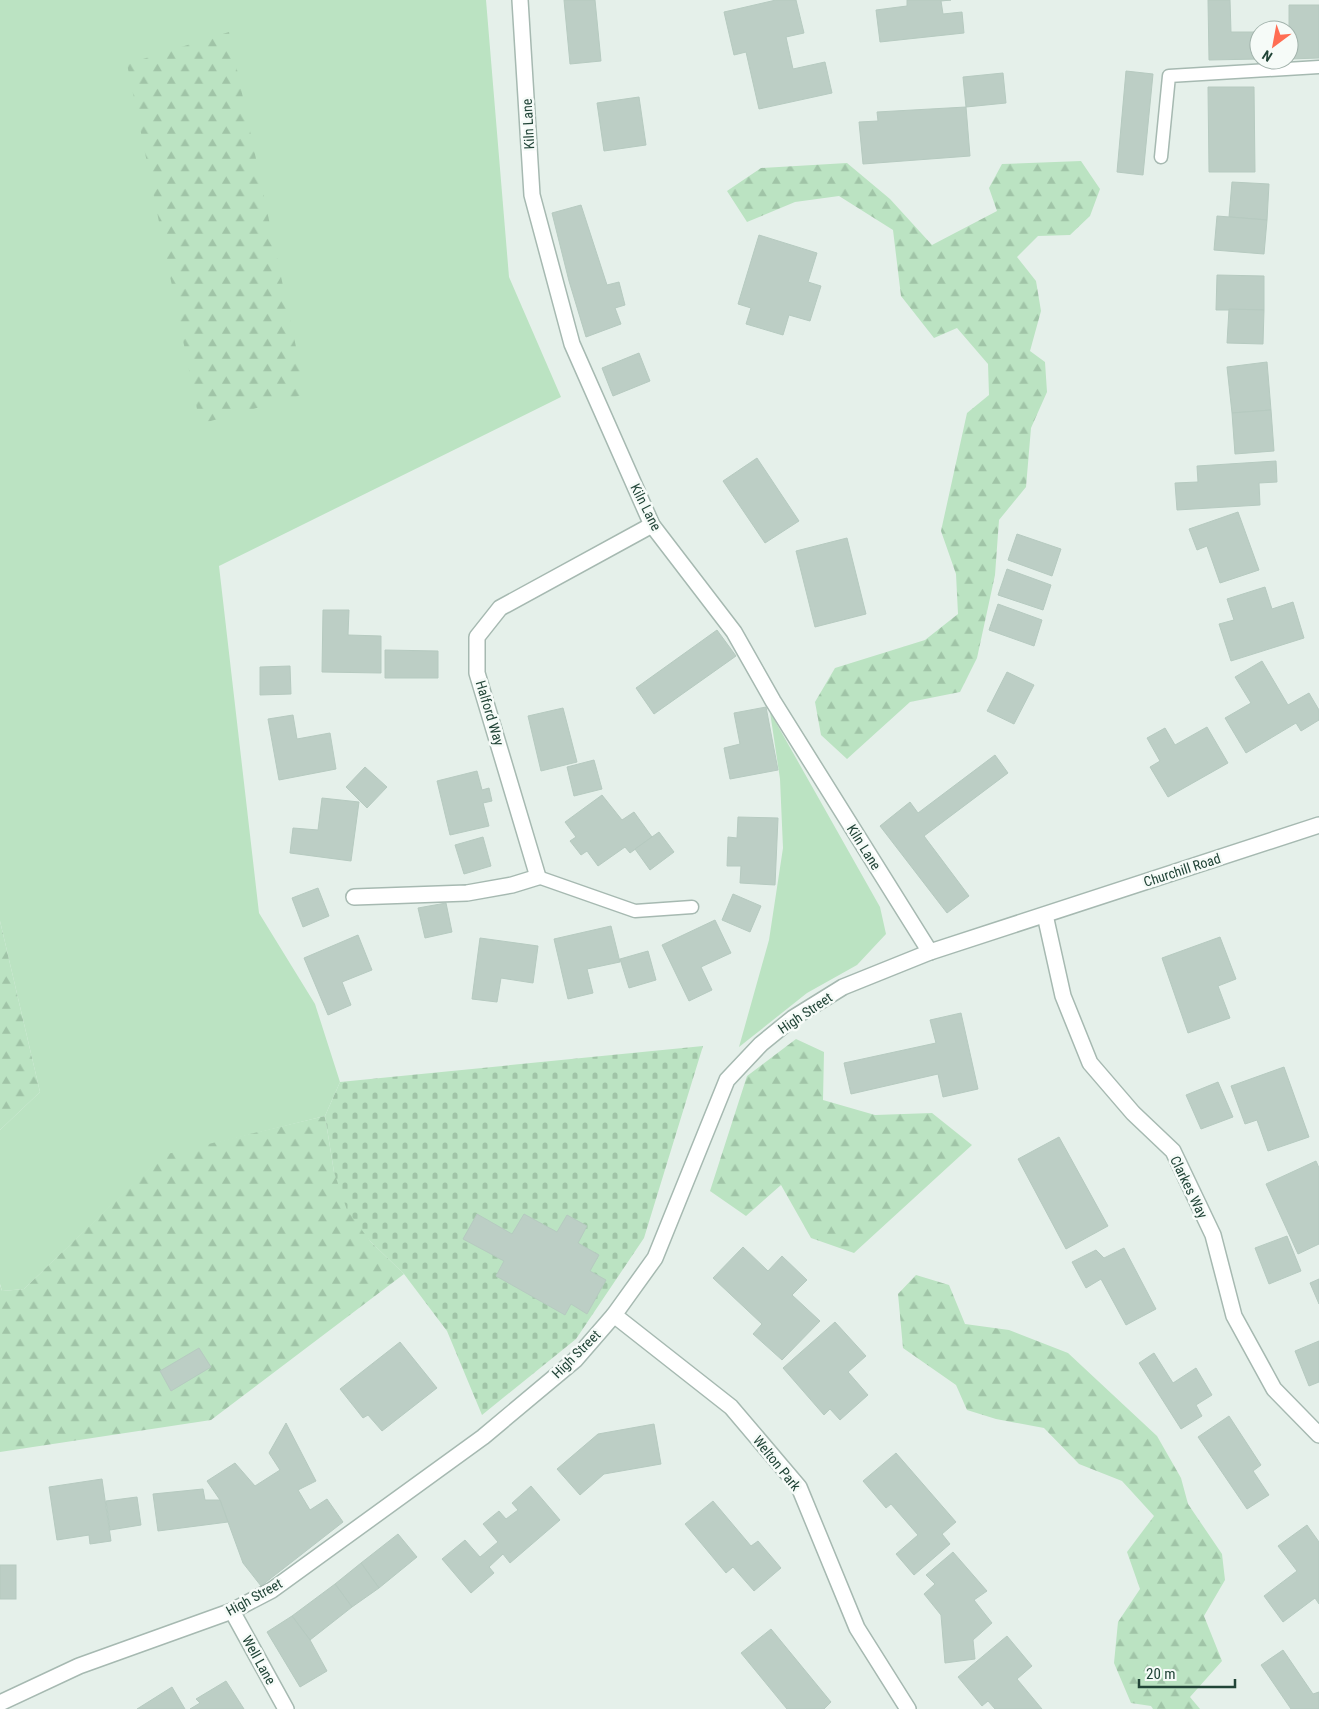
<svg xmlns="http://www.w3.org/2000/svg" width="1319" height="1709" viewBox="0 0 1319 1709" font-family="'Roboto Condensed',sans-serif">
	<defs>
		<pattern id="forest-firs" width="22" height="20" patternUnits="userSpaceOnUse" patternTransform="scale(1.25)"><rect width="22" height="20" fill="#bbe3c2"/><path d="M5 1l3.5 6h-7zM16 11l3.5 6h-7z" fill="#a0c4a7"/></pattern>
		<pattern id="cemetery-stones" width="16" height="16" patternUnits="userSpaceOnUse" patternTransform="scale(1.25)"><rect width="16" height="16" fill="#bbe3c2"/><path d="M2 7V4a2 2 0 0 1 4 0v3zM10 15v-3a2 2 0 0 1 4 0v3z" fill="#a0c4a7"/></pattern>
	</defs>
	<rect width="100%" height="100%" fill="#e5f0ea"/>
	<g fill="#bbe3c2">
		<path d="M0 0H486L509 277 561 397 219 566 259 913 315 1004 340 1082 325 1116 163 1156 24 1289 2 1291 0 1284V1130L40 1092 0 921Z"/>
		<path d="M770 712 880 907 886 934 857 965 807 993 739 1047 769 940 783 848 780 779Z"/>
	</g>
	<g fill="url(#forest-firs)">
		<path d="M229 32 306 394 200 424 127 64Z"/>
		<path d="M1081 161 1100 189 1090 216 1070 235 1038 236 1017 257 1036 281 1041 311 1030 351 1045 362 1047 392 1031 428 1026 487 999 520 995 575 977 658 960 692 910 702 847 759 821 735 815 702 835 668 925 640 958 614 956 574 941 531 967 413 989 395 988 364 957 328 934 338 901 296 893 230 839 196 795 202 747 222 727 191 761 168 847 163 890 199 932 245 997 211 989 188 1002 164Z"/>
		<path d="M0 921 40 1092 0 1130Z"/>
		<path d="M796 1039 824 1052 823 1100 875 1115 932 1113 972 1145 854 1253 811 1238 781 1185 746 1216 710 1191 747 1076Z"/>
		<path d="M325 1116 334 1172 370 1241 404 1274 211 1420 0 1452V1285L2 1291 24 1289 163 1155Z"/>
		<path d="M916 1275 949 1285 965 1324 1009 1330 1068 1353 1157 1436 1181 1478 1188 1504 1222 1554 1225 1580 1204 1616 1222 1661 1190 1697 1200 1709H1153L1151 1706 1131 1703 1114 1663 1118 1622 1140 1589 1127 1552 1154 1516 1122 1481 1079 1464 1044 1428 996 1419 967 1410 956 1385 903 1348 898 1294Z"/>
	</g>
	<path fill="url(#cemetery-stones)" d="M703 1046 644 1238 576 1339 482 1415 447 1331 404 1274 370 1241 347 1210 334 1172 325 1116 340 1082Z"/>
	<g fill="#bccec5" stroke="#b6cac0">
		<path d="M564 0H595L601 61 570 64Z"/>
		<path d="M776 0H796L804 33 786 37 793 69 825 62 832 93 759 109 746 52 734 55 724 12Z"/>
		<path d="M907 0H951L941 1 943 14 962 12 964 33 880 42 876 10 907 6Z"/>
		<path d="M1208 0H1230L1231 32H1259V59L1209 60Z"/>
		<path d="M1289 5H1319V58L1289 59Z"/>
		<path d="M1126 71 1153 74 1143 175 1117 172Z"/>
		<path d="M1003 73 1006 103 966 107 963 77Z"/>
		<path d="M1208 87H1254L1255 172H1209Z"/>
		<path d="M639 97 646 145 604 151 597 103Z"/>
		<path d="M966 107 970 156 863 164 859 122 878 121 877 112Z"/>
		<path d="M1232 182 1269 184 1267 220 1229 217Z"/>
		<path d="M581 205 607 285 619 282 625 305 615 308 621 324 586 337 569 281 552 213Z"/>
		<path d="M1217 216 1267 220 1264 254 1214 250Z"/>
		<path d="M759 235 817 253 808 282 821 286 810 321 789 315 783 335 746 324 751 308 738 304Z"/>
		<path d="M1217 275 1264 276V310H1216Z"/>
		<path d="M1229 309 1264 310 1263 344 1227 343Z"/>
		<path d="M639 353 650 381 613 396 602 368Z"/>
		<path d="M1267 362 1271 410 1232 413 1227 367Z"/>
		<path d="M1271 410 1274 451 1235 454 1232 413Z"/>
		<path d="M757 458 799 521 765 543 723 481Z"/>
		<path d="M1276 461 1277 482 1259 483 1260 505 1177 510 1175 483 1198 482 1197 466Z"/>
		<path d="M1238 512 1259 570 1220 583 1207 546 1197 550 1189 529Z"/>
		<path d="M1017 534 1061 549 1052 576 1008 560Z"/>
		<path d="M847 538 866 614 815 627 796 551Z"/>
		<path d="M1007 569 1051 585 1043 610 998 595Z"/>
		<path d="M1265 587 1272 609 1293 602 1304 638 1231 661 1219 624 1234 620 1227 599Z"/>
		<path d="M998 604 1042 620 1034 646 989 630Z"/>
		<path d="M323 610H349L348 635 381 636V673L322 672Z"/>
		<path d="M717 630 736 656 654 714 636 688Z"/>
		<path d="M385 650 438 651V678H385Z"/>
		<path d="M1262 661 1288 705 1309 693 1319 710V720L1301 731 1296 723 1246 753 1225 718 1251 703 1235 677Z"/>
		<path d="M290 666 291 694 260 695V667Z"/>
		<path d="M1007 672 1034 685 1014 724 987 711Z"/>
		<path d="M766 707 778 770 730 779 724 748 740 744 734 713Z"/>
		<path d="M563 708 577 762 541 771 528 716Z"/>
		<path d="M293 715 297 739 330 733 336 769 279 780 268 719Z"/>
		<path d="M1207 727 1228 763 1168 797 1150 767 1160 761 1147 738 1165 728 1175 745Z"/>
		<path d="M995 755 1008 773 924 836 969 896 947 913 880 826 910 802 918 813Z"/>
		<path d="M594 760 602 789 574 796 567 767Z"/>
		<path d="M365 767 387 787 367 808 346 787Z"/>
		<path d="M477 771 482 790 489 788 492 801 483 803 489 826 450 835 437 781Z"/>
		<path d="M602 795 622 820 634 812 652 837 630 853 625 847 598 866 587 851 581 855 570 841 576 837 565 822Z"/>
		<path d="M322 798 359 802 351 861 290 853 293 828 318 830Z"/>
		<path d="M738 817 778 818 775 885 740 883 741 866H727L728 837 737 838Z"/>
		<path d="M659 832 674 852 650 870 635 849Z"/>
		<path d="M483 837 491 866 464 874 455 845Z"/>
		<path d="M318 888 329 916 303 927 292 898Z"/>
		<path d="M733 894 761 906 750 932 722 920Z"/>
		<path d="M446 903 452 932 425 938 418 908Z"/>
		<path d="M715 920 731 953 701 967 712 990 689 1001 662 945Z"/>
		<path d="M611 926 620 962 587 969 593 993 568 999 554 939Z"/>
		<path d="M358 935 372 970 342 982 351 1005 328 1015 304 958Z"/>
		<path d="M1220 937 1236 979 1218 986 1230 1018 1188 1033 1162 958Z"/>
		<path d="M480 938 538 946 533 983 501 978 497 1002 472 999Z"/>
		<path d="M648 951 656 980 629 988 620 959Z"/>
		<path d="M961 1013 978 1089 943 1097 938 1074 851 1094 844 1063 936 1043 930 1020Z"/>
		<path d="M1284 1067 1309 1137 1268 1151 1257 1120 1245 1124 1231 1086Z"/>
		<path d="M1218 1082 1233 1117 1201 1129 1186 1095Z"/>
		<path d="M1059 1137 1108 1226 1066 1249 1018 1159Z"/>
		<path d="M1316 1161 1319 1168V1244L1298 1254 1266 1184Z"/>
		<path d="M477 1214 512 1234 524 1214 557 1232 567 1215 587 1226 578 1243 599 1255 590 1271 606 1280 587 1314 571 1304 565 1315 496 1276 504 1261 463 1239Z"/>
		<path d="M1287 1236 1301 1271 1269 1284 1255 1248Z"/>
		<path d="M743 1247 768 1271 782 1256 807 1280 792 1295 820 1321 782 1360 753 1334 762 1324 713 1278Z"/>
		<path d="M1124 1248 1156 1309 1126 1325 1101 1279 1086 1288 1072 1262 1096 1250 1104 1258Z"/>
		<path d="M1319 1279V1304L1310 1283Z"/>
		<path d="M835 1322 866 1356 848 1372 868 1395 840 1420 830 1409 824 1415 783 1368Z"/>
		<path d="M1319 1341V1382L1309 1386 1295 1351Z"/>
		<path d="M400 1342 437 1388 382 1431 368 1415 363 1418 340 1389Z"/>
		<path d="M199 1348 211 1367 171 1391 160 1371Z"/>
		<path d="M1154 1353 1173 1383 1196 1368 1212 1395 1196 1405 1202 1416 1181 1429 1139 1363Z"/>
		<path d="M1229 1416 1261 1465 1253 1471 1269 1495 1247 1509 1198 1437Z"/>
		<path d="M286 1423 316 1481 298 1490 310 1510 327 1499 343 1522 261 1586 243 1563 220 1500 207 1481 235 1463 255 1486 280 1470 269 1453Z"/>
		<path d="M654 1424 661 1464 604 1474 580 1495 557 1469 598 1434Z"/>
		<path d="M896 1453 956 1522 942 1534 950 1544 914 1575 896 1554 918 1535 891 1504 886 1508 863 1481Z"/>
		<path d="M102 1479 111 1541 90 1544 89 1535 57 1540 49 1487Z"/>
		<path d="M531 1486 560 1520 510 1563 503 1554 489 1567 494 1573 471 1593 442 1559 465 1540 480 1557 498 1542 483 1524 499 1511 506 1519 518 1510 512 1503Z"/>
		<path d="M203 1489 205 1500H220L228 1522 158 1531 153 1494Z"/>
		<path d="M137 1497 141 1525 110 1530 106 1501Z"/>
		<path d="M713 1501 751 1546 758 1541 781 1568 754 1591 733 1567 726 1573 685 1524Z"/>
		<path d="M1307 1525 1319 1542V1604L1315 1598 1283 1622 1264 1596 1297 1571 1278 1546Z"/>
		<path d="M398 1534 417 1557 379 1588 361 1563Z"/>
		<path d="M953 1552 987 1591 974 1600 992 1623 973 1640 975 1659 945 1663 941 1615 924 1594 935 1584 926 1575Z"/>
		<path d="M361 1563 379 1588 352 1607 335 1584Z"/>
		<rect x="0" y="1565" width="16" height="34"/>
		<path d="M335 1584 352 1607 310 1640 292 1616Z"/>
		<path d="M292 1616 310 1640 327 1671 300 1687 267 1632Z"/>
		<path d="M771 1629 831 1702 824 1709H787L741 1653Z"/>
		<path d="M1007 1636 1032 1666 1017 1679 1042 1709H995L988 1701 982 1706 958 1677Z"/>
		<path d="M1283 1650 1313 1694 1319 1692V1709H1291L1261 1665Z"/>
		<path d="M226 1681 244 1709H190L200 1703 196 1699Z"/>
		<path d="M172 1687 185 1709H137Z"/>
	</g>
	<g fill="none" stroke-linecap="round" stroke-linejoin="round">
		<g stroke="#a6b9b1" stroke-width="15">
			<g id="service">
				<path d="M1161 157 1169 76 1319 67"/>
				<path d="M538 877 635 911 692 907"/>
			</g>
		</g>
		<g stroke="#a6b9b1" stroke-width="18">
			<g id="minor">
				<path d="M520 0 532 195 572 344 652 525 734 632 773 701 930 952"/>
				<path d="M354 897 467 893 512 885 538 877 477 673V637L500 608 652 525"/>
				<path d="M1045 915 1063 996 1090 1063 1133 1113 1173 1151 1213 1235 1234 1316 1274 1389 1319 1435"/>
				<path d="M614 1315 731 1407 799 1487 857 1628 908 1709"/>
				<path d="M232 1611 286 1709"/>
				<path d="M0 1703 79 1666 232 1611 272 1590 483 1437 575 1360 614 1315 655 1258 727 1080 761 1044 793 1018 843 987 930 952 1319 825"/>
			</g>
		</g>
		<use href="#service" stroke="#fff" stroke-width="12"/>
		<use href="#minor" stroke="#fff" stroke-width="15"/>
	</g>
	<g text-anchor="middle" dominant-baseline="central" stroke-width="5" stroke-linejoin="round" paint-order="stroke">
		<g font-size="14" fill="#214437" stroke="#f6fbf8">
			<text transform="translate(528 124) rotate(-93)">Kiln Lane</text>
			<text transform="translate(646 507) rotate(63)">Kiln Lane</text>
			<text transform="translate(490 713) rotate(73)">Halford Way</text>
			<text transform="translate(864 847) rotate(58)">Kiln Lane</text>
			<text transform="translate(1182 870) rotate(-18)">Churchill Road</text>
			<text transform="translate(805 1013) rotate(-34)">High Street</text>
			<text transform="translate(1189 1187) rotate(64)">Clarkes Way</text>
			<text transform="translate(576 1354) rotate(-45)">High Street</text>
			<text transform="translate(777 1463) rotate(51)">Welton Park</text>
			<text transform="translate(254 1597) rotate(-29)">High Street</text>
			<text transform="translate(259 1660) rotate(61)">Well Lane</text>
		</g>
	</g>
	<g transform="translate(1274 45) rotate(212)"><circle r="24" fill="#f6fbf8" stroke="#a1b2ab"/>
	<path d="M0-4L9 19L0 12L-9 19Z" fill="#ff6d53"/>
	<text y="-8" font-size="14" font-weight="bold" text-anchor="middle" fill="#214437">N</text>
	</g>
	<path d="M1139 1679v8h96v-8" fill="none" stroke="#214437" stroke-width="2.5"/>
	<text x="1146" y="1679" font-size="15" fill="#214437" stroke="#f6fbf8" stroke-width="4" paint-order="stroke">20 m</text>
</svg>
